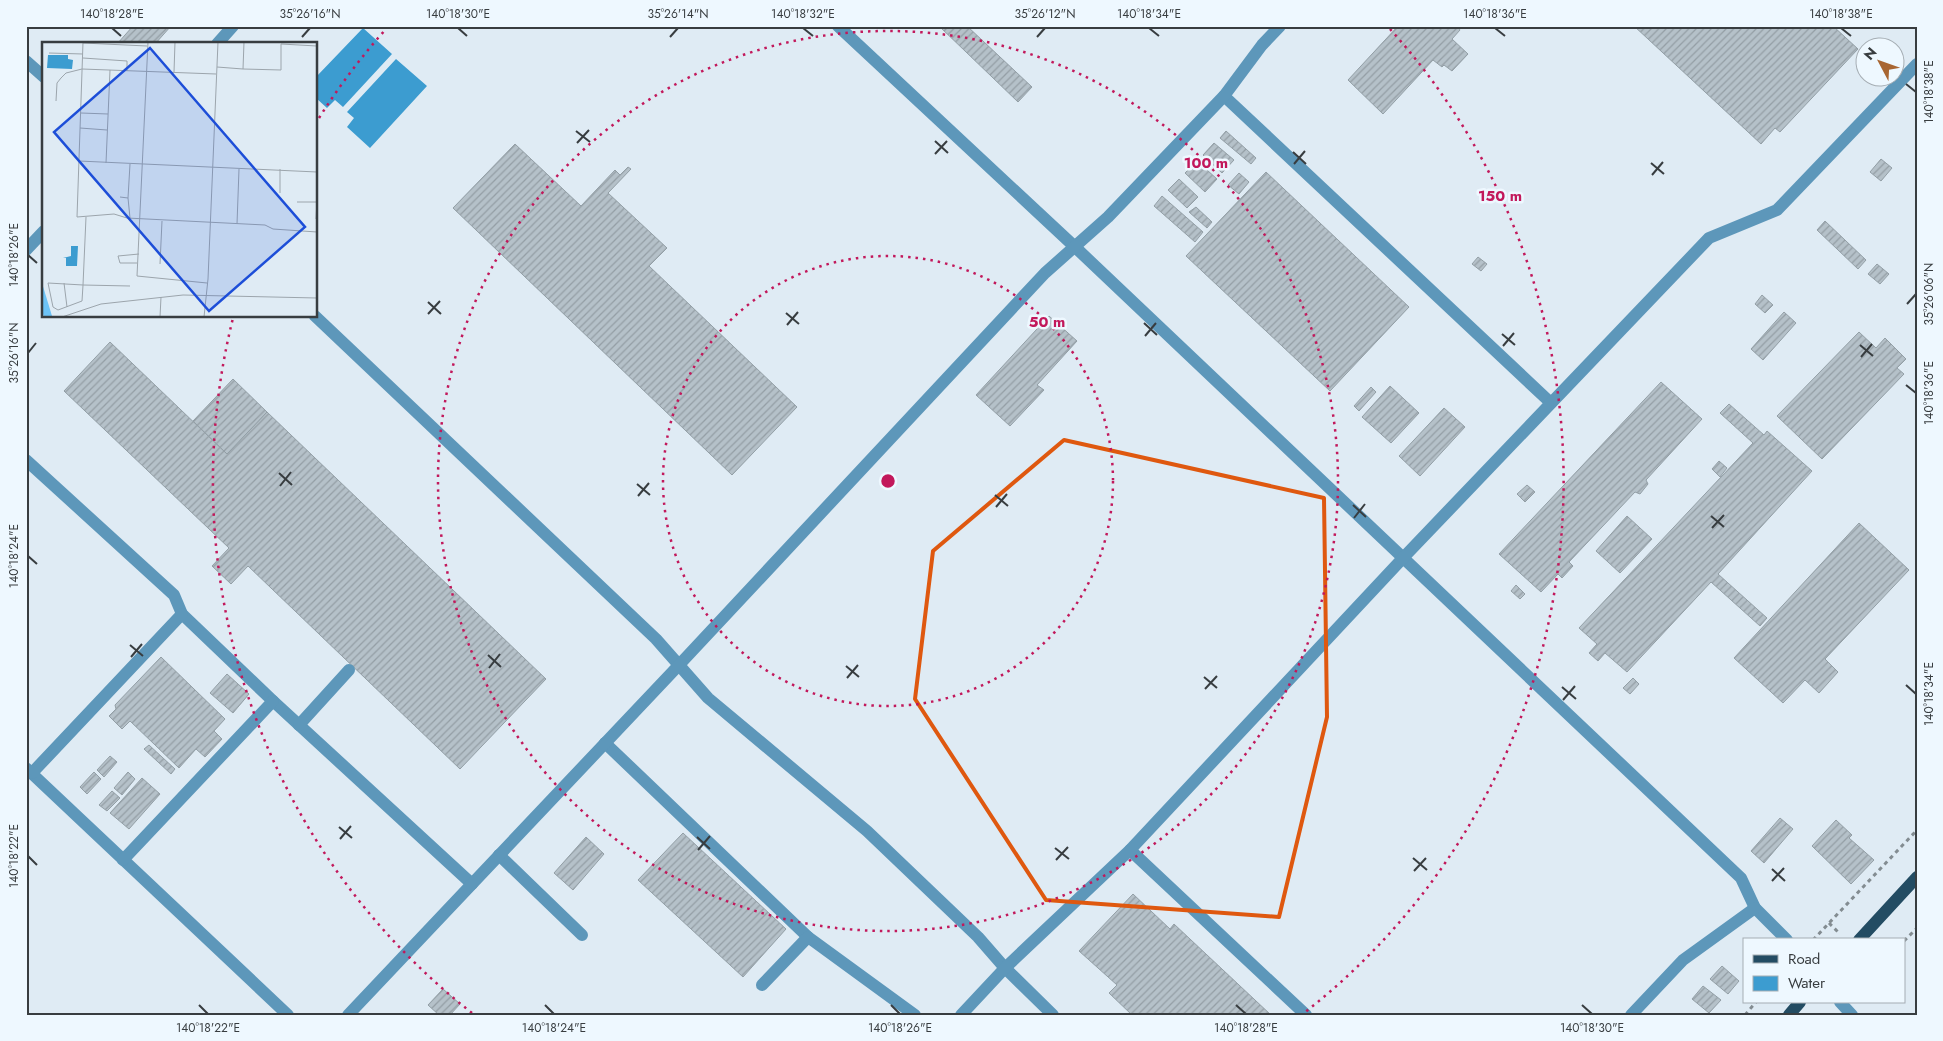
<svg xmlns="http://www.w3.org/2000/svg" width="1943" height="1041" viewBox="0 0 1943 1041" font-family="Jost,sans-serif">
	<defs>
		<pattern id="building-hatch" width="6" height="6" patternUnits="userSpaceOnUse" patternTransform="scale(1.25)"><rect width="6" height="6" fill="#b5c1c9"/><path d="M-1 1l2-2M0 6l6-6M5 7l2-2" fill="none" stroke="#949ea5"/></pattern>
	</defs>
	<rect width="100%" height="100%" fill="#dfebf4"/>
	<g fill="#3c9cd0">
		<path d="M363 28 392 54 343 107 335 100 327 108 316 98V77Z"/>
		<path d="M396 59 427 86 370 148 347 127 354 118 347 112Z"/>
	</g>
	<g fill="url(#building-hatch)" stroke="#939fa6">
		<path d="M133 26H171L155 44H117Z"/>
		<path d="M942 26H967L1032 87 1018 102 940 27Z"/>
		<path d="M1398 26H1457L1460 30 1452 39 1468 54 1452 71 1444 65 1442 67 1433 60 1383 114 1348 80Z"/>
		<path d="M1634 26H1833L1858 49 1780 132 1775 128 1761 144Z"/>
		<path d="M1226 131 1256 158 1251 164 1220 138Z"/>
		<path d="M1214 143 1234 160 1222 173 1203 155Z"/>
		<path d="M515 144 581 206 615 170 620 175 628 167 631 169 608 193 667 248 649 266 797 407 732 475 453 208Z"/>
		<path d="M1881 159 1892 168 1881 181 1870 172Z"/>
		<path d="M1197 161 1217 179 1205 192 1185 173Z"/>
		<path d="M1266 172 1409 307 1330 391 1186 256Z"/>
		<path d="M1239 173 1249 182 1239 194 1228 185Z"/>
		<path d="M1179 179 1198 197 1187 208 1168 190Z"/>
		<path d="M1162 196 1203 232 1195 242 1154 206Z"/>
		<path d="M1196 207 1212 222 1207 228 1189 212Z"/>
		<path d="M1825 221 1866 260 1858 269 1817 230Z"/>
		<path d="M1478 257 1487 264 1481 271 1472 264Z"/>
		<path d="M1877 264 1889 274 1880 284 1868 274Z"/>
		<path d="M1762 295 1773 305 1765 313 1755 304Z"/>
		<path d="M1784 312 1796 323 1763 360 1751 349Z"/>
		<path d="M1049 316 1077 341 1037 385 1044 390 1010 426 976 395Z"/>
		<path d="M1859 332 1876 348 1885 338 1906 359 1897 368 1904 374 1822 459 1777 416Z"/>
		<path d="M110 342 227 454 267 412 546 679 460 769 248 566 231 584 212 566 229 548 64 391Z"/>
		<path d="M233 379 267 412 227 454 193 421Z"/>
		<path d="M1661 382 1702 419 1646 480 1648 484 1640 494 1635 492 1569 562 1573 566 1562 578 1558 574 1541 592 1499 554Z"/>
		<path d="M1390 386 1419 413 1391 443 1362 417Z"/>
		<path d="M1371 387 1376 392 1359 411 1354 406Z"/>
		<path d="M1729 404 1764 435 1767 431 1812 471 1718 574 1767 618 1760 626 1711 582 1627 672 1605 653 1598 661 1589 653 1597 644 1579 628 1753 443 1720 413Z"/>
		<path d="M1444 408 1465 427 1420 476 1399 456Z"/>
		<path d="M1719 461 1727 468 1720 477 1712 469Z"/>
		<path d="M1527 485 1535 492 1525 502 1517 494Z"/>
		<path d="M1627 516 1652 539 1620 573 1596 551Z"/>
		<path d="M1859 523 1909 570 1825 659 1838 672 1819 693 1805 680 1783 703 1734 658Z"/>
		<path d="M1516 585 1525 594 1520 599 1511 591Z"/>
		<path d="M161 657 225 719 214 731 222 739 205 757 196 749 179 768 130 721 122 729 109 716 116 709 115 705Z"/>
		<path d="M227 674 249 694 233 713 210 693Z"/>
		<path d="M1633 678 1639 684 1630 694 1623 688Z"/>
		<path d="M149 745 175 769 171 774 144 749Z"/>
		<path d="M110 756 117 762 104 777 97 770Z"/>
		<path d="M94 772 101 779 87 794 80 787Z"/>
		<path d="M128 772 135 779 122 795 114 788Z"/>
		<path d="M142 778 160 794 129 829 110 813Z"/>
		<path d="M112 791 120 798 107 811 99 805Z"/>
		<path d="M1780 818 1793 829 1764 863 1751 851Z"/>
		<path d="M1836 820 1852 835 1849 838 1874 860 1851 884 1812 846Z"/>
		<path d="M683 833 786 929 743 977 638 880Z"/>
		<path d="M586 837 604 854 573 890 554 873Z"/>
		<path d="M1133 894 1170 929 1174 924 1271 1015H1132L1109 993 1117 985 1079 951Z"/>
		<path d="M1722 966 1739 981 1728 994 1710 979Z"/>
		<path d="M1703 986 1721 1000 1709 1013 1692 999Z"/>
		<path d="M443 989 460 1004 450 1015H439L428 1005Z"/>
	</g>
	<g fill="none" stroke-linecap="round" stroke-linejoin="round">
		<g stroke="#838c91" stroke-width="3" stroke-dasharray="4 4" stroke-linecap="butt">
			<path d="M1829 923 1839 933"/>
			<path d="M1813 940 1917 830"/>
			<path d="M1904 941 1917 928"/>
			<path d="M1745 1015 1756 1002"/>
		</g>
		<g stroke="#5d97ba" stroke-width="12">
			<path d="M838 26 1075 247 1741 878 1755 908 1787 940"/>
			<path d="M217 44 233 26"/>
			<path d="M26 61 44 77"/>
			<path d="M1224 96 1551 403"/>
			<path d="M26 250 44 231"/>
			<path d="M315 316 656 639 708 698 867 831 978 937 1005 968 1053 1015"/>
			<path d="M26 460 174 595 182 614 273 701 472 884"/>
			<path d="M299 725 349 670"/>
			<path d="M605 743 808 937"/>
			<path d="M26 768 288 1015"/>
			<path d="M32 773 182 614"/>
			<path d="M1130 850 1306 1015"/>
			<path d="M499 855 582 935"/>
			<path d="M123 860 273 701"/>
			<path d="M762 985 808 937 915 1015"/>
			<path d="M1840 1002 1852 1015"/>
			<path d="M348 1015 679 665 1045 273 1108 217 1224 96 1262 45 1280 26"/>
			<path d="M961 1015 1005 968 1130 850 1403 558 1709 238 1777 210 1917 64"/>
			<path d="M1631 1015 1683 960 1755 908"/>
		</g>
		<g stroke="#234c63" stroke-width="12">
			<path d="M1859 940 1917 877"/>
			<path d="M1789 1015 1800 1002"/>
		</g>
	</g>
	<path fill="none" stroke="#df580f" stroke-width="4" stroke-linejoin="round" d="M1064 440 1324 498 1327 717 1279 917 1046 900 915 699 933 551Z"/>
	<path fill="none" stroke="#383d40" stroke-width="2" d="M112 28 121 36M458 28 467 36M803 28 813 36M1149 28 1159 36M1495 28 1505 36M1841 28 1851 36M302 37 310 28M670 37 678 28M1037 37 1045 28M1906 84 1916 92M576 131 590 142M935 141 948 153M577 143 589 130M1293 152 1306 164M935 154 947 141M1651 163 1664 174M1294 164 1305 151M1652 175 1663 162M28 255 37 263M428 302 441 314M1907 304 1916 294M786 313 799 324M428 314 440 301M1144 323 1157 335M787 325 798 312M1502 334 1515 345M1145 336 1156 323M1860 345 1873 356M1503 346 1514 333M28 353 36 343M1861 357 1872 344M1906 385 1916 393M279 473 292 485M637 484 650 495M280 486 291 472M995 495 1008 506M638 496 649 483M1353 505 1366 517M996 507 1007 494M1711 516 1724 527M1354 518 1365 504M1712 528 1724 515M28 556 37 564M130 645 143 656M488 655 501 667M131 657 142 644M846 666 859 677M489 668 500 654M1204 677 1217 688M847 678 858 665M1906 685 1916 694M1562 687 1576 699M1205 689 1217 676M1563 700 1575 686M339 827 352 838M697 837 710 849M340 839 351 826M1055 848 1069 859M698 850 710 836M28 856 37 865M1413 858 1427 870M1056 860 1068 847M1772 869 1785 881M1414 871 1426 858M1772 881 1784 868M199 1005 208 1014M545 1005 554 1014M891 1005 900 1014M1236 1005 1246 1014M1582 1005 1592 1014"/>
	<g fill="none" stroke="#c2185b" stroke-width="2.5" stroke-dasharray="2.5 5">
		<circle cx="888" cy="481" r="225"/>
		<circle cx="888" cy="481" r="450"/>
		<path d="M472 1013A675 675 0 0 1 233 318M319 118A675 675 0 0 1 386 29M1390 29A675 675 0 0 1 1304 1013"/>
	</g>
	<g transform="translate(42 42)">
		<rect width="275" height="275" fill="#dfebf4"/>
		<path d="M0 241 10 274 9 275H2L0 269Z" fill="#6dc3f6"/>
		<path d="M6 13H26V17L31 18 30 27 5 26ZM29 204H36L35 224H24V216H21L29 214Z" fill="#3c9cd0"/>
		<path fill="none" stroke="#9ca5ac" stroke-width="1" d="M41 0 35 175 72 172 85 176 223 183 231 187 275 190M106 0 95 234 165 241M41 1 105 4M7 11 41 12M41 16 85 19V29M175 25 201 27 202 0M201 27 239 28V2L275 4M132 30 133 0M14 59 15 41 19 36 24 31 40 27 174 32M39 71 66 72M38 86 65 88M37 119 275 130M64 121 68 28M238 151V127M78 155 86 156 88 176M86 156 88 122M255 160H275M44 175 41 243 88 244M274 177 275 158M195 182 197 127M95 221H78L76 214 97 212M118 222 120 179M6 241 41 243 40 259 16 268 11 265ZM22 241 25 265M20 275 59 262 141 253 275 256M118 275 119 255M162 275 166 237 176 0"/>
		<path fill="#1d4ed8" fill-opacity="0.15" stroke="#1d4ed8" stroke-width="2.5" d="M108 6 263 185 167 269 12 90Z"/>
		<rect width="275" height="275" fill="none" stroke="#383d40" stroke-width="2.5"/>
	</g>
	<circle cx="888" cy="481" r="8" fill="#c2185b" stroke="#eef8ff" stroke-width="2.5"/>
	<g font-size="15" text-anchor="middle" font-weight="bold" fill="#c2185b" stroke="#eef8ff" stroke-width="5" stroke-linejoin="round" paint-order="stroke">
		<text x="1206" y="168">100 m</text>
		<text x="1500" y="201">150 m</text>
		<text x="1047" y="327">50 m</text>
	</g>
	<rect width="1943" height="1041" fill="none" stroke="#eef8ff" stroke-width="55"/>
	<rect x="1743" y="938" width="162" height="65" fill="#eef8ff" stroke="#a5adb3"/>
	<rect x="1753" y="955" width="25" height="8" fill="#234c63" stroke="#a5adb3"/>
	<text x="1788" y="964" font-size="15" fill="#383d40">Road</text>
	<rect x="1753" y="976" width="25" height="15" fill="#3c9cd0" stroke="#a5adb3"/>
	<text x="1788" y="988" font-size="15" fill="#383d40">Water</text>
	<g transform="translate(1880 62) rotate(311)"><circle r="24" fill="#eef8ff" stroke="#a5adb3"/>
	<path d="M0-4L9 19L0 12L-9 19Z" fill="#a86632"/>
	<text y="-8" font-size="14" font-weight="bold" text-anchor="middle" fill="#383d40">N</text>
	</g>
	<rect x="28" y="28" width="1888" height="986" fill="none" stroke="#383d40" stroke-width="2"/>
	<g font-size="12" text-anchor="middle" fill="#383d40">
		<text x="112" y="18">140°18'28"E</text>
		<text x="310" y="18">35°26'16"N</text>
		<text x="458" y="18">140°18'30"E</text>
		<text x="678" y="18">35°26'14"N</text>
		<text x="803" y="18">140°18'32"E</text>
		<text x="1045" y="18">35°26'12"N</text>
		<text x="1149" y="18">140°18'34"E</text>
		<text x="1495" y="18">140°18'36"E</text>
		<text x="1841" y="18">140°18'38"E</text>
		<text transform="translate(1929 92) rotate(-90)" y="4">140°18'38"E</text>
		<text transform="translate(14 255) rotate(-90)" y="4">140°18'26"E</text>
		<text transform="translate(1929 294) rotate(-90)" y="4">35°26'06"N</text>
		<text transform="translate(14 353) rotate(-90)" y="4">35°26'16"N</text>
		<text transform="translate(1929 393) rotate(-90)" y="4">140°18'36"E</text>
		<text transform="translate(14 556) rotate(-90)" y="4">140°18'24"E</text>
		<text transform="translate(1929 694) rotate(-90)" y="4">140°18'34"E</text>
		<text transform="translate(14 856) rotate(-90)" y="4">140°18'22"E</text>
		<text x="208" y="1032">140°18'22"E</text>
		<text x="554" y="1032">140°18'24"E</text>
		<text x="900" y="1032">140°18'26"E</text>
		<text x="1246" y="1032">140°18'28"E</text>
		<text x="1592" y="1032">140°18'30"E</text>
	</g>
</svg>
